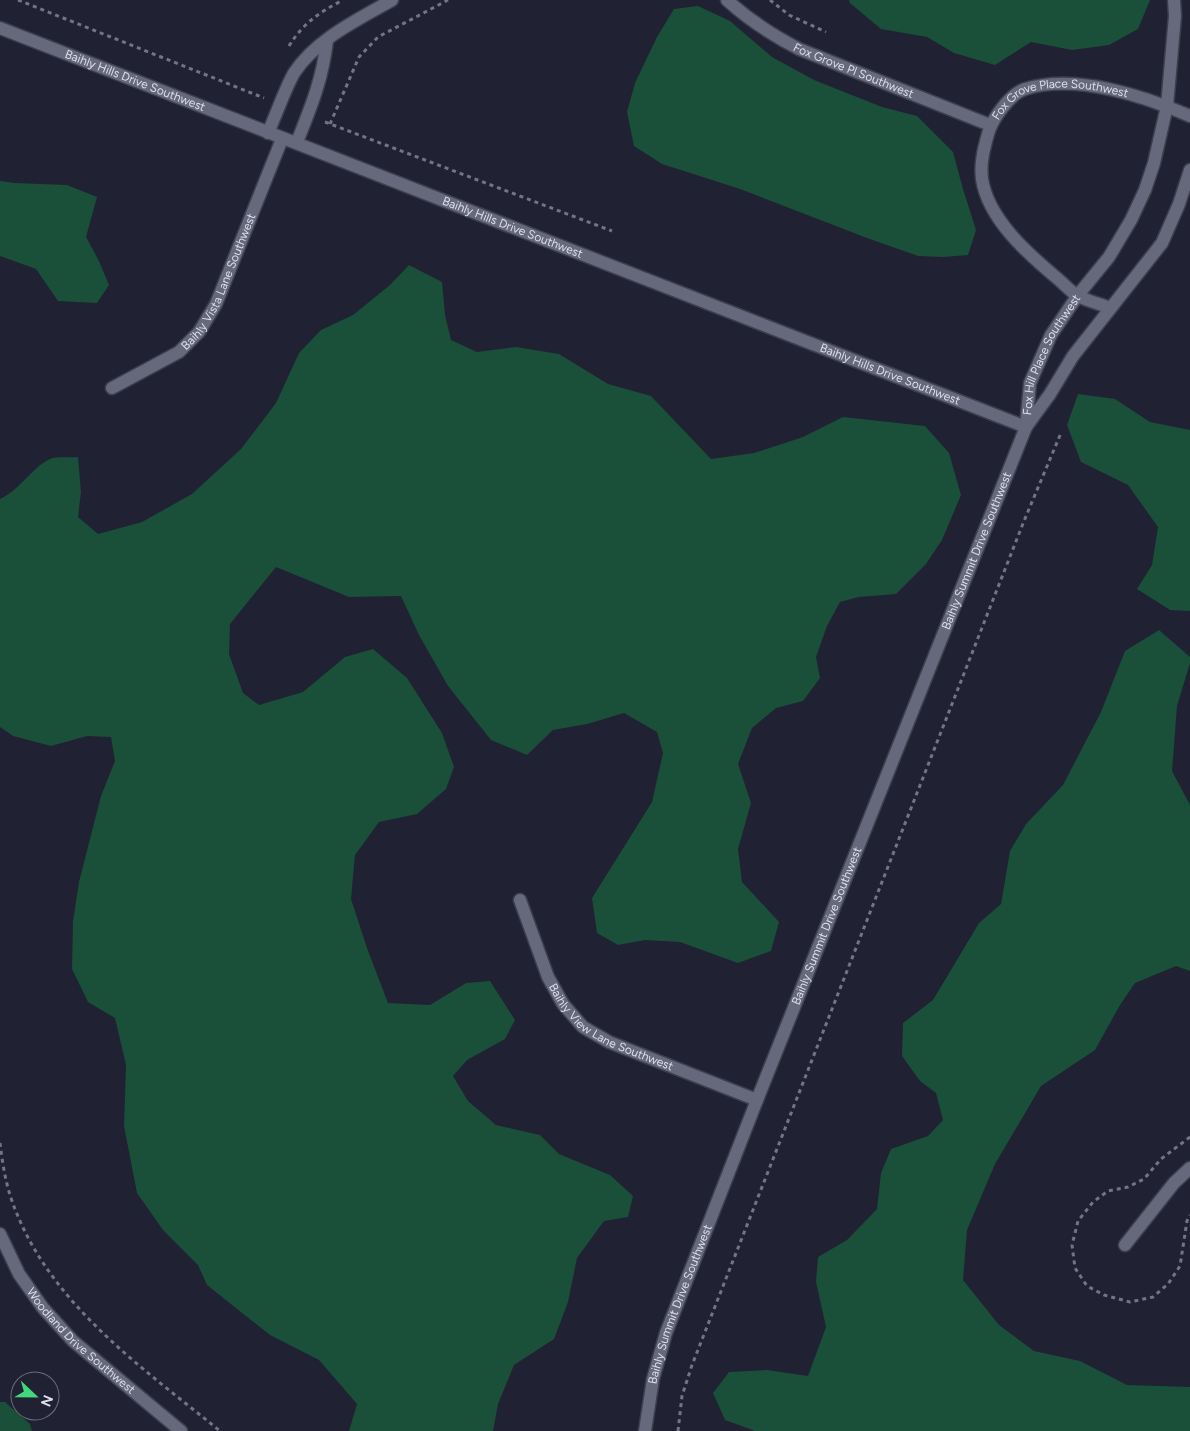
<svg xmlns="http://www.w3.org/2000/svg" width="1190" height="1431" viewBox="0 0 1190 1431" font-family="Figtree,sans-serif">
	<rect width="100%" height="100%" fill="#202132"/>
	<g fill="#1a4f3a">
		<path d="M849 0H1150L1138 29 1109 45 1072 50 1031 42 995 65 954 53 927 37 881 29 850 3Z"/>
		<path d="M698 6 730 21 772 57 814 80 882 107 917 116 953 152 963 189 976 230 968 255 944 257 918 256 867 238 740 189 662 164 634 146 627 112 635 83 657 37 674 9Z"/>
		<path d="M0 181 15 183 67 185 97 197 86 237 98 259 109 285 97 303 58 301 36 269 0 256Z"/>
		<path d="M409 265 442 282 445 315 451 340 477 352 516 347 559 354 608 384 651 396 711 459 754 453 803 437 843 417 925 426 949 453 961 495 942 540 926 564 896 594 859 597 840 602 827 626 816 657 820 678 803 701 776 708 752 728 738 764 751 803 738 849 742 882 779 922 771 951 738 963 680 942 645 940 618 945 597 933 592 898 652 802 663 753 657 732 624 713 587 724 553 730 527 755 491 740 448 686 419 635 401 596 349 597 276 567 230 624 229 654 243 693 259 705 303 692 345 657 373 649 407 678 442 733 454 767 446 789 417 814 379 822 355 855 351 899 367 948 388 1003 430 1005 466 983 490 981 515 1020 505 1039 467 1060 453 1076 468 1101 496 1125 540 1135 559 1154 610 1175 633 1196 628 1217 604 1221 577 1258 568 1302 554 1339 514 1365 498 1404 493 1431H349L357 1404 319 1360 270 1335 207 1285 198 1265 163 1230 137 1193 124 1126 126 1065 115 1018 88 1002 72 969 73 921 79 882 101 796 115 761 111 737 87 736 51 746 13 736 0 727V499C19 491 31 468 50 459 57 456 70 458 78 457L81 492 78 517 98 534 142 522 192 494 241 449 276 403 299 353 321 330 353 315 390 285Z"/>
		<path d="M1078 394 1115 399 1150 422 1190 430V611L1170 610 1137 589 1152 565 1158 527 1128 485 1081 462 1067 425Z"/>
		<path d="M1159 630 1190 657V663L1177 706 1172 771 1190 805V971L1176 966 1135 983 1120 1005 1095 1050 1041 1086 995 1164 967 1230 963 1280 999 1325 1034 1351 1080 1361 1127 1385 1190 1387V1431H755L725 1420 713 1393 729 1372 767 1370 808 1376 826 1327 816 1282 818 1257 847 1240 877 1209 881 1173 891 1149 928 1136 943 1120 936 1093 920 1081 902 1056 903 1023 933 1000 979 923 1001 904 1010 851 1026 824 1063 785 1101 712 1125 651Z"/>
		<path d="M0 1402H5L30 1424 32 1431H0Z"/>
	</g>
	<g fill="none" stroke-linecap="round" stroke-linejoin="round">
		<g stroke="#3d3e4c" stroke-width="15">
			<g id="minor">
				<path id="s1" d="M727 0C750 21 772 35 799 49L990 125"/>
				<path id="s2" d="M0 28 1026 427"/>
				<path d="M268 133C276 115 285 89 294 73 316 39 359 19 392 0"/>
				<path d="M297 142C311 107 323 78 327 40"/>
				<path id="s3" d="M1110 308C1100 304 1088 301 1078 296 1071 292 1064 284 1058 279 1028 254 988 219 982 179 980 163 984 148 988 134 992 119 1010 94 1025 89 1075 73 1144 96 1190 116"/>
				<path id="s4" d="M112 388 179 352 199 332 216 304 282 139"/>
				<path id="s5" d="M1026 427 1030 383 1051 335 1078 295 1109 257 1131 220 1145 190 1154 163 1167 106 1175 16 1174 0"/>
				<path id="s6" d="M520 900 548 977 563 1004 583 1027 609 1042 757 1100"/>
				<path id="s7" d="M0 1234 19 1274 43 1308 73 1341 181 1431"/>
				<path d="M1125 1245 1174 1183 1190 1168"/>
				<path id="s8" d="M645 1431 653 1379 666 1333 757 1100 1026 427 1050 394 1073 356 1162 243 1179 204 1190 170"/>
			</g>
		</g>
		<g stroke="#747584" stroke-width="3" stroke-dasharray="4 4" stroke-linecap="butt">
			<path d="M18 0 264 98"/>
			<path d="M770 0 789 15 826 32"/>
			<path d="M289 46C303 23 320 12 343 0"/>
			<path d="M325 122 612 231"/>
			<path d="M330 124 359 57 378 37 448 0"/>
			<path d="M1190 1137 1161 1159 1144 1179 1128 1187 1108 1191 1093 1202 1078 1221 1072 1245 1075 1268 1087 1286 1104 1295 1130 1302 1153 1297 1168 1284 1180 1266 1187 1221 1190 1215"/>
			<path d="M0 1143C2 1160 5 1179 10 1195 44 1300 139 1365 220 1431"/>
			<path d="M678 1431 682 1396 692 1365 1024 521 1061 433"/>
		</g>
		<use href="#minor" stroke="#66687c" stroke-width="12"/>
	</g>
	<g text-anchor="middle" dominant-baseline="central" stroke-width="4" stroke-linejoin="round" paint-order="stroke">
		<g font-size="12" fill="#dddeea" stroke="#202132">
			<text stroke="none"><textPath href="#s1" startOffset="146">Fox Grove Pl Southwest</textPath></text>
			<text stroke="none"><textPath href="#s2" startOffset="145">Baihly Hills Drive Southwest</textPath></text>
			<text stroke="none"><textPath href="#s3" startOffset="325">Fox Grove Place Southwest</textPath></text>
			<text stroke="none"><textPath href="#s2" startOffset="550">Baihly Hills Drive Southwest</textPath></text>
			<text stroke="none"><textPath href="#s4" startOffset="158">Baihly Vista Lane Southwest</textPath></text>
			<text stroke="none"><textPath href="#s5" startOffset="78">Fox Hill Place Southwest</textPath></text>
			<text stroke="none"><textPath href="#s2" startOffset="955">Baihly Hills Drive Southwest</textPath></text>
			<text stroke="none"><textPath href="#s8" startOffset="942">Baihly Summit Drive Southwest</textPath></text>
			<text stroke="none"><textPath href="#s8" startOffset="538">Baihly Summit Drive Southwest</textPath></text>
			<text stroke="none"><textPath href="#s6" startOffset="166">Baihly View Lane Southwest</textPath></text>
			<text stroke="none"><textPath href="#s8" startOffset="132">Baihly Summit Drive Southwest</textPath></text>
			<text stroke="none"><textPath href="#s7" startOffset="136">Woodland Drive Southwest</textPath></text>
		</g>
	</g>
	<g transform="translate(35 1396) rotate(112)"><circle r="24" fill="#202132" stroke="#6c6d7c"/>
	<path d="M0-4L9 19L0 12L-9 19Z" fill="#43d77b"/>
	<text y="-8" font-size="14" font-weight="bold" text-anchor="middle" fill="#dddeea">N</text>
	</g>
</svg>
